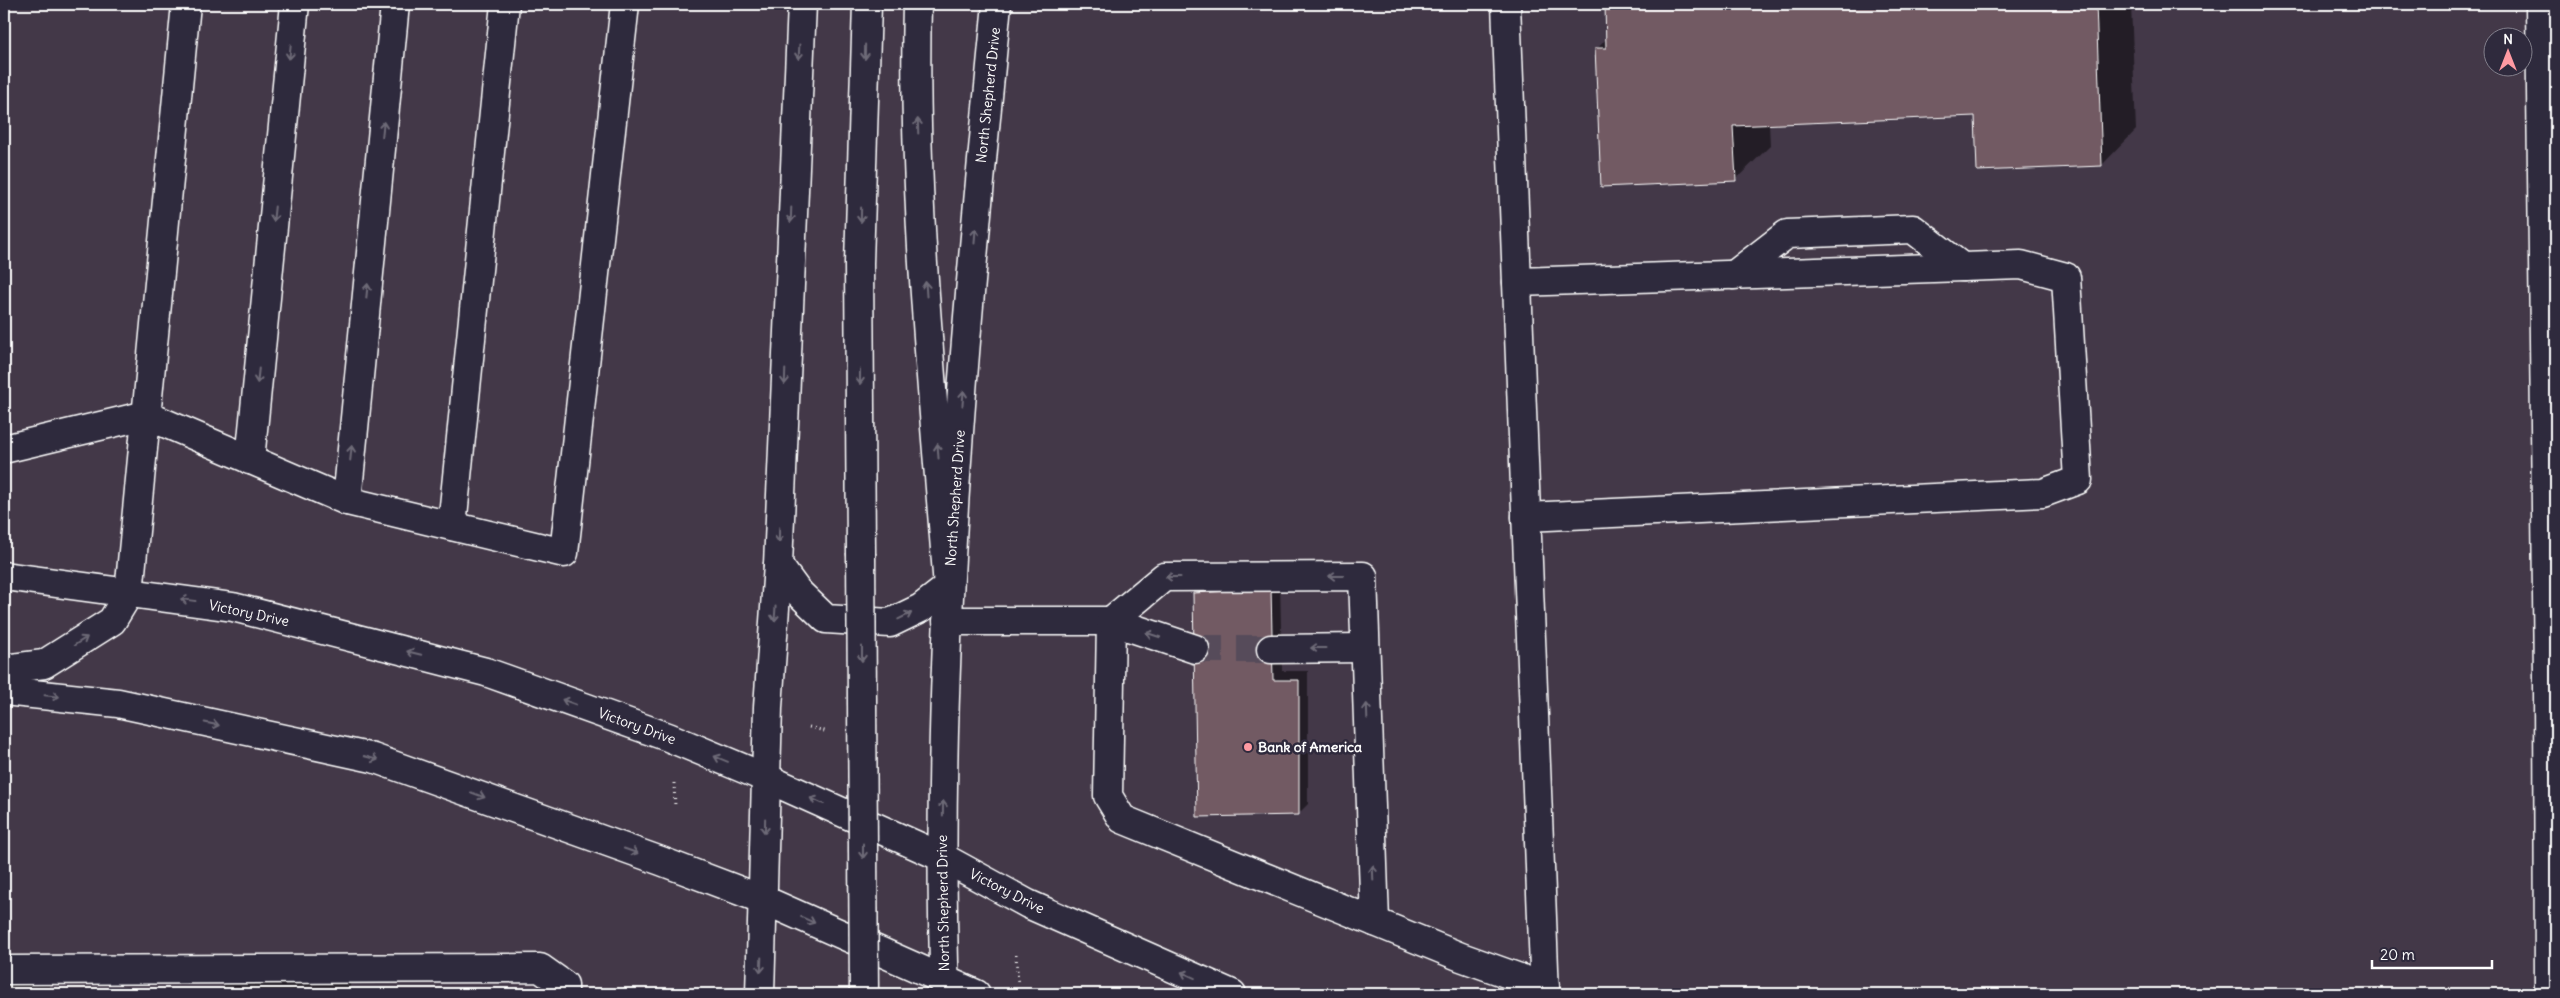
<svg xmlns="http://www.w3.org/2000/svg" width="2560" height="998" viewBox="0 0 2560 998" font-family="Delius,sans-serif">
	<rect width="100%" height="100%" fill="#433848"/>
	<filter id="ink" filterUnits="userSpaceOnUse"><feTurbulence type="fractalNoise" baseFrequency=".02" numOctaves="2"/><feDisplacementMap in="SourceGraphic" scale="10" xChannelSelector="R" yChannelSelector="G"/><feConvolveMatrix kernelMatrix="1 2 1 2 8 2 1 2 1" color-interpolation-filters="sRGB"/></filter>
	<g filter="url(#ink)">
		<g fill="#0007">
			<path d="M1606 4H2131L2136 130 2102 165 1976 115 1769 123 1770 146 1735 180 1597 49 1607 38Z"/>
			<path d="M1280 580 1282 671H1308V804L1298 814 1195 593 1204 584Z"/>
			<path d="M350 971V994H215L237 972Z"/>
			<rect x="4" y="985" width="46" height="9"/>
		</g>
		<g fill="#725a63" stroke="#fff">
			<path d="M1605 4H2096L2102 166 1977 171 1975 116 1733 126 1736 181 1601 187 1595 48H1606Z"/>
			<path d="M1271 589 1273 680H1299V815L1197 817 1193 593Z"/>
		</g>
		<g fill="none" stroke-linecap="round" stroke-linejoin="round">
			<path stroke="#564c5a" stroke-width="28" stroke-dasharray="28 14" stroke-linecap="butt" d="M1195 649H1271"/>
			<g stroke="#fff" stroke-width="31">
				<g id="minor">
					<path d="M1506 4 1545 994"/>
					<path d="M2540 4 2548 676 2549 994"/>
					<path d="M1734 275 1787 234 1913 229 1962 267"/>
					<path d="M1517 282 2021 265 2066 277 2078 480 2043 493 1526 517"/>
					<path d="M4 449 146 415 347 501 564 553 625 4"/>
					<path d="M250 460 295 4"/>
					<path d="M347 501 395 4"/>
					<path d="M452 526 505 4"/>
					<path d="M129 593 186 4"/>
					<path d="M947 621H1111L1108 796 1122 819 1461 957 1545 987"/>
					<path d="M1111 621 1164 577 1363 576 1375 922"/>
					<path d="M1111 621 1195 649"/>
					<path d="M1271 649 1365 648"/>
					<path d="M4 970 540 968 564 985V994"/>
				</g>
			</g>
			<g stroke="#fff" stroke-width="31">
				<g id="major">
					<path d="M778 565 797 591 826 619 890 623 921 608 948 587"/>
					<path d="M4 576 233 607 486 672 668 737 766 778 942 857 1028 904 1232 994"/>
					<path d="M4 669 44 664 112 621 129 593"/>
					<path d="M4 691 118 703 373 758 661 861 764 900 976 994"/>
					<path d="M760 994 768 707 778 565 802 4"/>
					<path d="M945 994C933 664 965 332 997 4"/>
				</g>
			</g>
			<g stroke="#fff" stroke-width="31">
				<g id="highway">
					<path d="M917 4C912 198 933 393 948 587"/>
					<path d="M861 553 859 263 867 4"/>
				</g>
			</g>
			<g stroke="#fff" stroke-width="3" stroke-dasharray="1 4" stroke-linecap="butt">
				<path d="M809 727 828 732"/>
				<path d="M674 783 675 807"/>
				<path d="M1016 955 1018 983"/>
			</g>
			<use href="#minor" stroke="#2f2a3d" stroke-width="28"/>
			<use href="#major" stroke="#2f2a3d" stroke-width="28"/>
			<use href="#highway" stroke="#2f2a3d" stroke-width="28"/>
			<g stroke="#fff" stroke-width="31" stroke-linecap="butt">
				<path id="highway-bridge" d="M861 553 864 994"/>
			</g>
			<use href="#highway-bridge" stroke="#2f2a3d" stroke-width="28"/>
		</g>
		<defs><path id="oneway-shaft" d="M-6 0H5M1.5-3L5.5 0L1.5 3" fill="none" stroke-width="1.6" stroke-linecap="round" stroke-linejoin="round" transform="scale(1.25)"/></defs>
		<g stroke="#6d6a77">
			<use href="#oneway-shaft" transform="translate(290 52) rotate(96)"/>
			<use href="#oneway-shaft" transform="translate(799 52) rotate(93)"/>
			<use href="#oneway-shaft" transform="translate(865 52) rotate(91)"/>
			<use href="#oneway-shaft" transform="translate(918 126) rotate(-92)"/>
			<use href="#oneway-shaft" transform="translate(383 129) rotate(-84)"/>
			<use href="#oneway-shaft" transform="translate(274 214) rotate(96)"/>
			<use href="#oneway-shaft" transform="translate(791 215) rotate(92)"/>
			<use href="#oneway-shaft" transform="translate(861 215) rotate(91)"/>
			<use href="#oneway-shaft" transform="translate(975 236) rotate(-86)"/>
			<use href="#oneway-shaft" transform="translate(926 289) rotate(-94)"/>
			<use href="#oneway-shaft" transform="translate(367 291) rotate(-84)"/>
			<use href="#oneway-shaft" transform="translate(258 376) rotate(96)"/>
			<use href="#oneway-shaft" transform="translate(785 377) rotate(92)"/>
			<use href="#oneway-shaft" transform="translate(860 377) rotate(90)"/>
			<use href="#oneway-shaft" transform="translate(963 398) rotate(-86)"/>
			<use href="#oneway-shaft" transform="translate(938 451) rotate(-94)"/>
			<use href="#oneway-shaft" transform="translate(351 453) rotate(-84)"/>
			<use href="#oneway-shaft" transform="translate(779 535) rotate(92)"/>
			<use href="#oneway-shaft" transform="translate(1336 576) rotate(180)"/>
			<use href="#oneway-shaft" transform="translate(1173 577) rotate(180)"/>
			<use href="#oneway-shaft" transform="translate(188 600) rotate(-172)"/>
			<use href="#oneway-shaft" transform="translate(775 614) rotate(94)"/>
			<use href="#oneway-shaft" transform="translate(905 616) rotate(-26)"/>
			<use href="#oneway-shaft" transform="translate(1153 635) rotate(-162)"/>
			<use href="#oneway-shaft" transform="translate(81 641) rotate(-32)"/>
			<use href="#oneway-shaft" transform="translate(1318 648) rotate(180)"/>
			<use href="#oneway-shaft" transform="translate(414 653) rotate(-166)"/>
			<use href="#oneway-shaft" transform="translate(862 654) rotate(90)"/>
			<use href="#oneway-shaft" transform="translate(52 696) rotate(6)"/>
			<use href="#oneway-shaft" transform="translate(569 702) rotate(-160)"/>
			<use href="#oneway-shaft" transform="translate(1367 711) rotate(-92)"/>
			<use href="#oneway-shaft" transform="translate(212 724) rotate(12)"/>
			<use href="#oneway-shaft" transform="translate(371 758) rotate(15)"/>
			<use href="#oneway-shaft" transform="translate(721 759) rotate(-158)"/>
			<use href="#oneway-shaft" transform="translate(478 795) rotate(20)"/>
			<use href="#oneway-shaft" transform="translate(817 801) rotate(-156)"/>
			<use href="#oneway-shaft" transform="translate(943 808) rotate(-89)"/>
			<use href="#oneway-shaft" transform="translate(765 826) rotate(91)"/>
			<use href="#oneway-shaft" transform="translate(631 851) rotate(19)"/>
			<use href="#oneway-shaft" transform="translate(863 851) rotate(90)"/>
			<use href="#oneway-shaft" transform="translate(1373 873) rotate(-92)"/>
			<use href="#oneway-shaft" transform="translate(808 920) rotate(24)"/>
			<use href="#oneway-shaft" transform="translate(761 965) rotate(92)"/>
			<use href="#oneway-shaft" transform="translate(1188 975) rotate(-156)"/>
		</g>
	</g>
	<circle fill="#ff9aa2" stroke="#2f2a3d" stroke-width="2" cx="1248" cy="747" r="5"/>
	<g text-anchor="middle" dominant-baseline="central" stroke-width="5" stroke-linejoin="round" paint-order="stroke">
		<g font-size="14" fill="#fff" stroke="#2f2a3d">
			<text transform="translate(988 95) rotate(-84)">North Shepherd Drive</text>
			<text transform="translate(955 498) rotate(-86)">North Shepherd Drive</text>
			<text transform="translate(249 613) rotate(12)">Victory Drive</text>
			<text transform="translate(637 726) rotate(20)">Victory Drive</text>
			<text transform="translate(1007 891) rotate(27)">Victory Drive</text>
			<text transform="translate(943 903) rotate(-91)">North Shepherd Drive</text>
		</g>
		<g font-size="14" font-weight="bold" fill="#fff" stroke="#2f2a3d" text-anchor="start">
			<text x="1258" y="747">Bank of America</text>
		</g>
	</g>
	<rect width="2560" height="998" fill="none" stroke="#2f2a3d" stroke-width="20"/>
	<rect x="10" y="10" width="2540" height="978" fill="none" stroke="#fff" stroke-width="2" filter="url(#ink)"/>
	<g transform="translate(2508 52)"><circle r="24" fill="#2f2a3d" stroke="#827f8b"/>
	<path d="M0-4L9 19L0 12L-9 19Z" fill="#ff9aa2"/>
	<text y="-8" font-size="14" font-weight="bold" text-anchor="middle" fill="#ffffff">N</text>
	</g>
	<path d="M2372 960v8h120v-8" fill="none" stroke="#ffffff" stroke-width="2.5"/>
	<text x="2380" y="960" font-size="15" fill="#ffffff" stroke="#2f2a3d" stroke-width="4" paint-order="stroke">20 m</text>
</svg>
